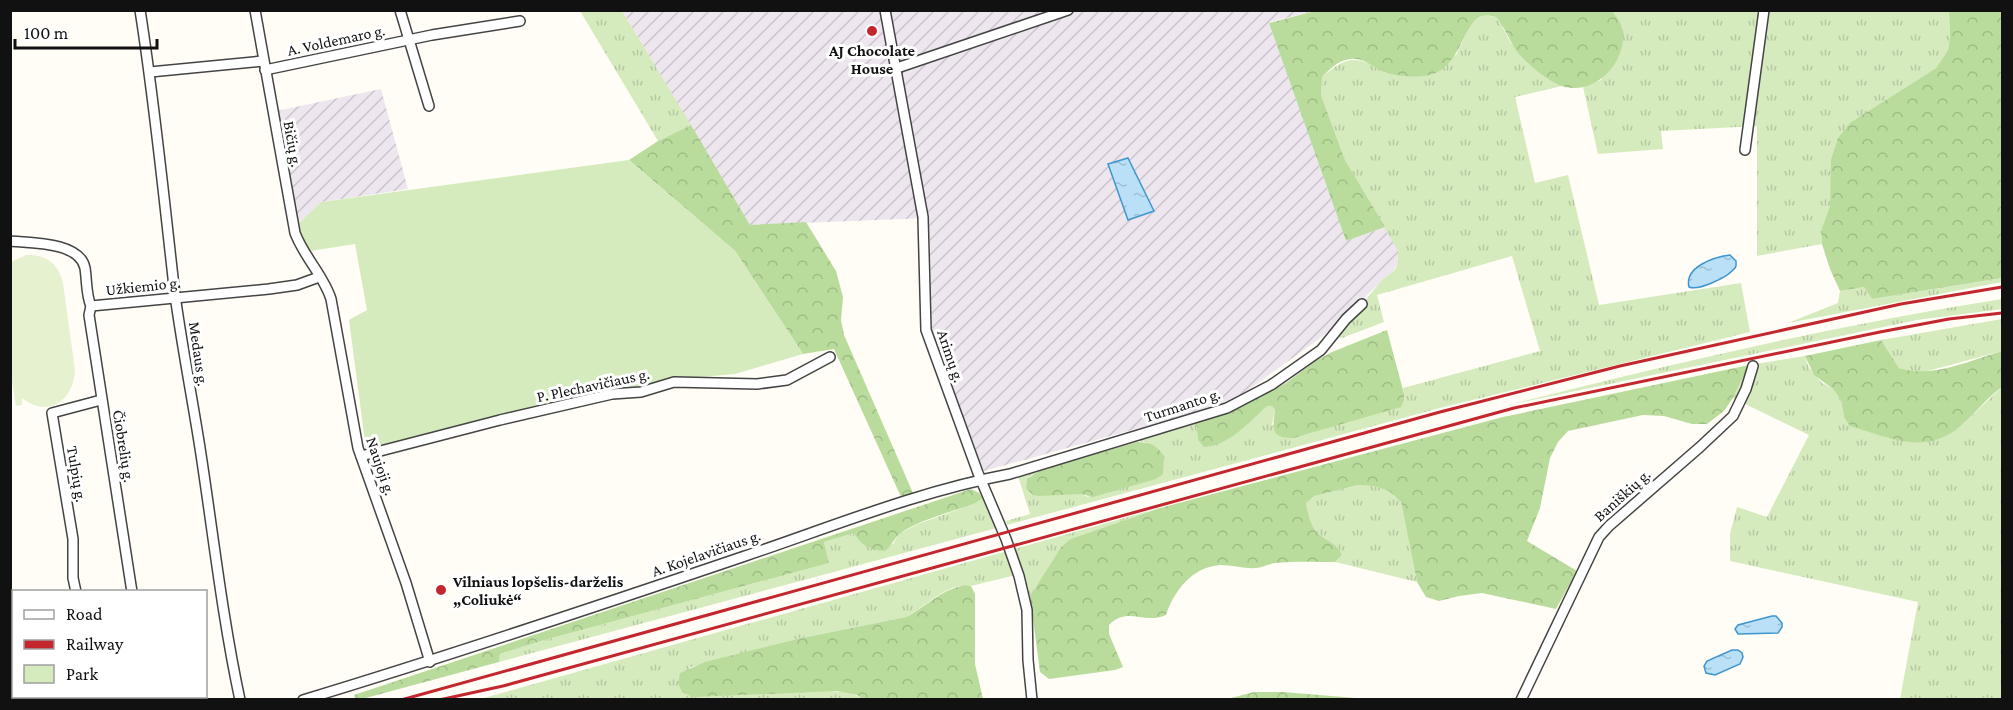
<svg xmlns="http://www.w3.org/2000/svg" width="2013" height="710" viewBox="0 0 2013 710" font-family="'Crimson Pro',serif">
	<defs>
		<pattern id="industrial-furrows" width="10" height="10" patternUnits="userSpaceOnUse" patternTransform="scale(1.5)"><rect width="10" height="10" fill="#eee6ef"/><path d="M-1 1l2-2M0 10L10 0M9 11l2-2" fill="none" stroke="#cbc4cc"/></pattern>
		<pattern id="grass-tufts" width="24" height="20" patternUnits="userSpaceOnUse" patternTransform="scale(1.5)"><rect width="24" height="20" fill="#d5ebbd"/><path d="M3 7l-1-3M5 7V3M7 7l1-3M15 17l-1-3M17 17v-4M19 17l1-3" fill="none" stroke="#b6c8a1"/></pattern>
		<pattern id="forest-crowns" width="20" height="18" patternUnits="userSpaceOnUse" patternTransform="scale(1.5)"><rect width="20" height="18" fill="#b9dc9c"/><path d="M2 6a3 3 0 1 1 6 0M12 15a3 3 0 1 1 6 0" fill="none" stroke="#9ebc85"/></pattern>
		<pattern id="water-ripples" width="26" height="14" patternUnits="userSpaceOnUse" patternTransform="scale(1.5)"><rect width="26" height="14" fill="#b9e0f7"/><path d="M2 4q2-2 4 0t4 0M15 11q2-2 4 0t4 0" fill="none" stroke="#9ebfd3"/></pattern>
	</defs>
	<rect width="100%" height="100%" fill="#fffdf5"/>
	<g fill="url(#industrial-furrows)">
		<path d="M622 11H1315L1269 22 1346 241 1385 227 1398 251V264L1393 271 1323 336 1248 390 1222 405 984 471 934 343 932 331 929 218 750 225Z"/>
		<path d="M381 89 408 189 321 202 296 226 276 111Z"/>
	</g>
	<g fill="url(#grass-tufts)">
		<path d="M580 11H622L691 125 658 141Z"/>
		<path d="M1612 11H1949L1950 37 1948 50 1936 68 1851 122 1831 190 1830 207 1822 228V244L1757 256V126L1661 131 1663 149 1598 154 1583 87 1601 80 1623 28Z"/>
		<path d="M1483 15 1496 17C1504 27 1508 40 1516 50 1527 66 1546 76 1562 86L1515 97 1535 183 1568 175 1599 305 1741 283 1750 332 1440 408 1007 525 1006 521 1030 514 1018 476 1040 470 1030 476 1026 484 1072 494H1081L1088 497 1147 442 1137 441 1196 423 1198 440 1223 442 1266 406H1272L1275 410 1272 425 1404 394 1403 388 1540 351 1512 256 1377 295 1384 322 1342 338 1339 337 1362 304 1383 279 1394 271 1398 264V251L1345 160 1321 95 1322 77C1348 55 1357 55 1386 73L1456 55 1473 20Z"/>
		<path d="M2002 278V282L1788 323 1838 303 1840 291 1864 287 1872 299Z"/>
		<path d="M2002 299V309L1917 320 1508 405C1671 364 1836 325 2002 299Z"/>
		<path d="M2002 319V351L1924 372H1910L1899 368 1881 340Z"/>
		<path d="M1805 356 1809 368 1822 383 1833 389 1841 400 1844 417 1963 424 2002 387V699H1900L1918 602 1730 561V534L1737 507 1767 517 1809 435 1733 398 1749 365Z"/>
		<path d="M1358 485 1373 486 1389 491 1401 502 1417 582 1335 562 1342 555C1338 543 1325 541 1317 532 1310 524 1308 513 1306 503L1313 496Z"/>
		<path d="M983 498 997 528 499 662 500 654 541 641 829 563 824 542 854 533 893 544 899 534 918 524 976 503Z"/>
		<path d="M1160 508 1070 539 1061 547 1030 596 1024 573 971 586C947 582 926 607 906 617L797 639 688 668 823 691C836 691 852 691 862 699L477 700Z"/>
	</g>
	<g fill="url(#forest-crowns)">
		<path d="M1315 11H1612C1616 16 1622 24 1623 30 1627 62 1595 97 1562 86 1549 82 1522 60 1515 49 1509 38 1504 27 1496 17 1492 16 1486 15 1482 16 1465 19 1461 65 1433 74 1419 78 1401 77 1387 73 1369 67 1362 52 1340 62 1334 65 1327 72 1322 77L1321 95 1345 160 1385 227 1346 241 1269 23Z"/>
		<path d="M1949 11H2002V278L1872 299 1864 287 1840 291 1830 269 1822 244V228L1830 206 1831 160 1838 138 1851 122 1936 68 1948 50 1950 37Z"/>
		<path d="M691 125 750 225 806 222 836 271 843 297 841 320 844 335 913 493 901 497 834 349 803 354 735 251 629 160 658 141Z"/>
		<path d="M1387 330 1404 394V400L1401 407 1293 438C1270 438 1273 428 1275 410L1272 406H1267C1249 422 1229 446 1204 447L1198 440 1196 423 1261 397 1286 383 1317 360 1332 352Z"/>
		<path d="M1881 340 1899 368C1932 379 1971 360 2002 351V387C1988 397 1977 411 1965 422 1927 458 1892 438 1850 426L1844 417 1841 400 1833 389 1814 375 1805 356Z"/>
		<path d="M1749 365 1733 398 1724 411 1707 424H1692L1664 416 1643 415 1568 431 1558 442 1550 458 1540 508 1527 541 1577 571 1556 609 1482 593 1459 596 1439 601 1426 597 1417 582 1401 502 1389 491 1373 486 1358 485 1314 496 1306 503C1308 513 1310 524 1317 532 1325 541 1338 543 1342 555L1335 562C1316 562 1295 561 1275 563 1269 564 1263 567 1257 568 1245 569 1232 565 1220 565 1192 567 1174 591 1166 615 1143 625 1128 606 1109 625V634L1123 667 1115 670 1049 679 1040 672 1030 596 1061 547 1070 539 1160 508 1503 417Z"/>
		<path d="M1137 442C1151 442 1156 445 1164 456L1163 474 1156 479 1093 497 1081 494 1039 496 1033 495 1026 488 1027 479 1040 470Z"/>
		<path d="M971 489 979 493 983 498 976 503C955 511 918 520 901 533 895 537 891 546 885 551 870 550 862 546 854 533L824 542 829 563 541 641 500 654 499 662 362 699H355L354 695Z"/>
		<path d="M965 585 971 586 975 594V664L983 699H862L857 695 837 691 693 697 682 692 678 683 680 673 705 662 797 639 906 617C929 605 938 591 965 585Z"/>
		<path d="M1254 692H1283L1367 699H1227Z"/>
	</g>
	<path fill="#d5ebbd" d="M629 160 735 251 803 354 735 374 667 380 651 386 606 393 366 449 349 320 367 310 355 244 310 251 302 241 296 226 321 202Z"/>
	<path fill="#e6f2cf" d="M26 255C46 254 59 264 63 283L75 370C74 400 48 419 22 398V405L16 406 10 368 11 262Z"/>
	<g fill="url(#water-ripples)" stroke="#3f96cf" stroke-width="1.5">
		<path d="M1128 158 1154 211 1128 220 1108 164Z"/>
		<path d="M1730 255 1736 261C1736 265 1737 267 1733 270 1726 278 1698 291 1689 287 1684 267 1714 257 1730 255Z"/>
		<path d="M1772 616H1776L1782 623V627L1778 633 1738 634 1735 629 1738 625Z"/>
		<path d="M1732 650H1738L1742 653 1743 657 1740 664 1715 675 1706 673 1704 666 1707 661Z"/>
	</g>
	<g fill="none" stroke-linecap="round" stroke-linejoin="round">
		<g stroke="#444" stroke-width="12">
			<g id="minor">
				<path d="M140 10C155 105 164 200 175 295 182 346 192 397 200 448 213 532 222 616 240 700"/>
				<path d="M255 10 295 233C304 257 324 276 331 299L358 448 406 583 430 662"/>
				<path d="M400 10 429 106"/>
				<path d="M885 10 923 217 926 330 978 473 1006 539 1019 576 1027 610 1028 660 1032 700"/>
				<path d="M897 68 1068 10"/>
				<path d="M265 70 432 35 520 21"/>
				<path d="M150 72 263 61"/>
				<path d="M1745 150 1764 10"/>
				<path d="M10 241C32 243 80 242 85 268 87 281 86 295 91 306"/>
				<path d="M91 306 89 315 132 592"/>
				<path d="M91 306 269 289 297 285 319 277"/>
				<path d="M361 456 500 420 612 394 641 392 674 382 757 384 787 380 830 357"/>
				<path d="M76 592 73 578V539L52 413 101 400"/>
				<path d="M94 696V700"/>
				<path d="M150 696 151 700"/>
				<path d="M303 700C452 655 598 606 745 556 831 527 919 491 1010 474L1227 408 1271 385 1321 350 1346 319 1362 304"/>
				<path d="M1521 700 1599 537 1609 526 1700 447 1733 416 1746 389 1753 366"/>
			</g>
		</g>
		<use href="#minor" stroke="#fff" stroke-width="9"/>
		<g stroke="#c4262e" stroke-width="3">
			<path d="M401 700 1440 412 1620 366 1901 304 2002 287"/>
			<path d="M439 700 503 686 1514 408 1880 332 1949 319 2002 313"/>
		</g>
	</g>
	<g fill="#c4262e" stroke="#fff" stroke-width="2">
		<circle cx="872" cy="31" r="6"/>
		<circle cx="441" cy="590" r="6"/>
	</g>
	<g text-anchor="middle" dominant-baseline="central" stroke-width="6" stroke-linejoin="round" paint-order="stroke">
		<g font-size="16" fill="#111" stroke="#fff">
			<text transform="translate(336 40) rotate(-12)">A. Voldemaro g.</text>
			<text transform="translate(293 144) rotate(80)">Bičių g.</text>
			<text transform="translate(143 286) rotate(-6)">Užkiemio g.</text>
			<text transform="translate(199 354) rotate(82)">Medaus g.</text>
			<text transform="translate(951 356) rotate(71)">Arimų g.</text>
			<text transform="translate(593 385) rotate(-12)">P. Plechavičiaus g.</text>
			<text transform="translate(1182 405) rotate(-18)">Turmanto g.</text>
			<text transform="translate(124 446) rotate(81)">Čiobrelių g.</text>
			<text transform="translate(381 466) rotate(71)">Naujoji g.</text>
			<text transform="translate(77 474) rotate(80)">Tulpių g.</text>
			<text transform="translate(1622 495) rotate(-42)">Baniškių g.</text>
			<text transform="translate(706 553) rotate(-19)">A. Kojelavičiaus g.</text>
		</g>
		<g font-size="16" font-weight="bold" fill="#111" stroke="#fff">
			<text x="872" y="50">AJ Chocolate<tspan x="872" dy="18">House</tspan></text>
			<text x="453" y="581" text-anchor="start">Vilniaus lopšelis-darželis<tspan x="453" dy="18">„Coliukė“</tspan></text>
		</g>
	</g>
	<rect width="2013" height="710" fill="none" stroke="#111111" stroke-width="24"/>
	<rect x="12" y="590" width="195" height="108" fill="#ffffff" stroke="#a0a0a0" stroke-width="1.5"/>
	<rect x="24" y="610" width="30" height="9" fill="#ffffff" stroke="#a0a0a0" stroke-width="1.5"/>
	<text x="66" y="620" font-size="18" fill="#111111">Road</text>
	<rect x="24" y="640" width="30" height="9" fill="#c4262e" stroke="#a0a0a0" stroke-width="1.5"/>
	<text x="66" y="650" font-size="18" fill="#111111">Railway</text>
	<rect x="24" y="665" width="30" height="18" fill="#d5ebbd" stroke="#a0a0a0" stroke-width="1.5"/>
	<text x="66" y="680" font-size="18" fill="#111111">Park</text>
	<path d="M15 39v9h142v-9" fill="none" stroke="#111111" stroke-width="3"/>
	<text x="24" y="39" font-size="18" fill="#111111" stroke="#ffffff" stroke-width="4.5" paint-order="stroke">100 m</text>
</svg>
